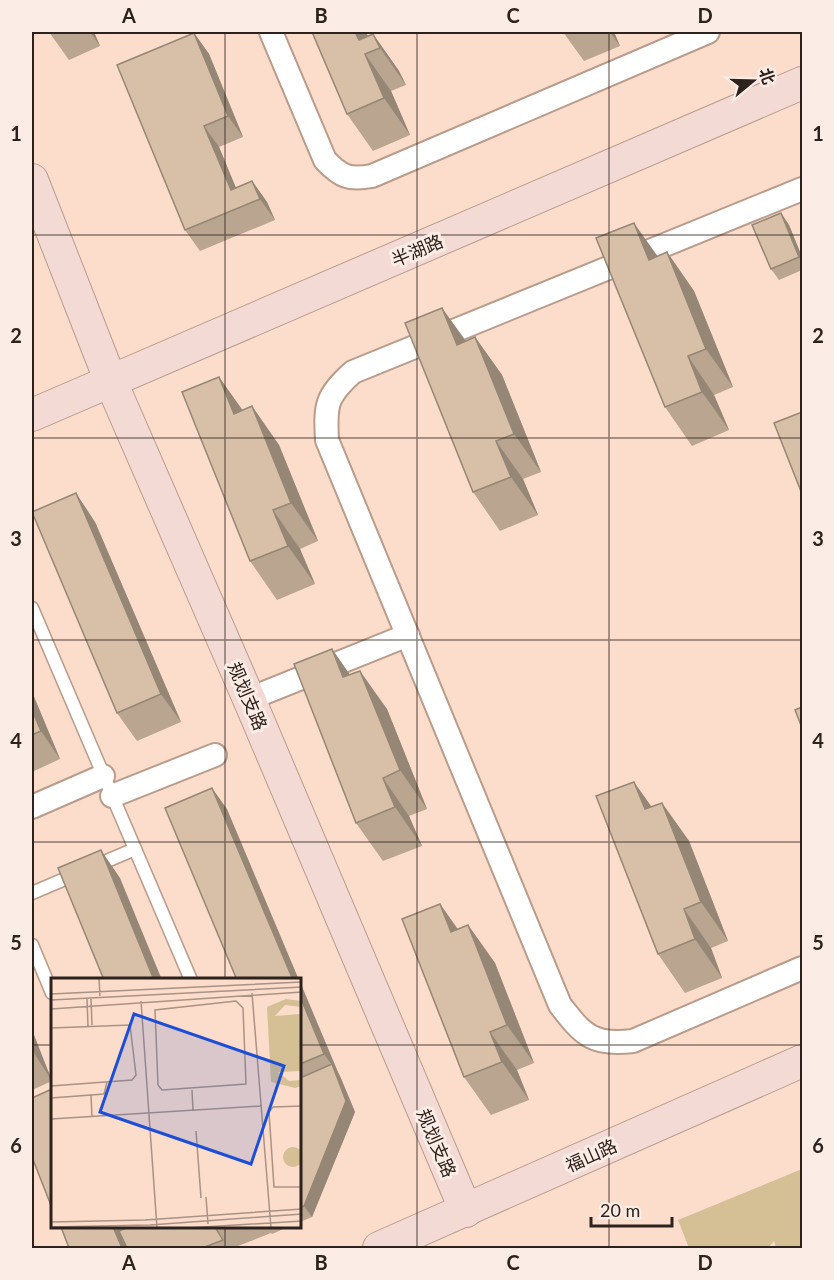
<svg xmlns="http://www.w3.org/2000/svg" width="834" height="1280" viewBox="0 0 834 1280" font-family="Lato,'Noto Sans SC',sans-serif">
	<rect width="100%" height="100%" fill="#fcdcca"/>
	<path fill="#d4c094" d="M802 1169V1248H776L774 1241 768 1248H689L678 1220Z"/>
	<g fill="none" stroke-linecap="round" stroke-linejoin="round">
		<g stroke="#ba9c8b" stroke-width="15">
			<g id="lane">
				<path d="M32 608 191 980"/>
				<path d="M95 866 135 849"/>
				<path d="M32 893 79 873"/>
				<path d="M32 945 52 993"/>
			</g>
		</g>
		<g stroke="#ba9c8b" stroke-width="26">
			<g id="street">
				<path d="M271 32 325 160C341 177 349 180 372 176L708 32"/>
				<path d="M802 189 353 372C326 396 325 405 327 440L560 1005C583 1035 593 1046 633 1041L802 968"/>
				<path d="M249 699 408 635"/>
				<path d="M112 796 215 755"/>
				<path d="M32 807 103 776"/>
			</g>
		</g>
		<g stroke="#ba9c8b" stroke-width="34">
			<g id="secondary">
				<path d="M32 180 111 382 249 699 466 1211"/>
				<path d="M32 415 802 83"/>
				<path d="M379 1248 802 1061"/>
			</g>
		</g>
		<use href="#lane" stroke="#fff" stroke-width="12"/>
		<use href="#street" stroke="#fff" stroke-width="22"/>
		<use href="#secondary" stroke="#f4dad5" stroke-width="32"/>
	</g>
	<g fill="#b9a590">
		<path d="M49 32H94L100 46 69 60Z"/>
		<path d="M312 32H366L368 36 373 34 399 71 406 85 391 91 410 135 373 151 347 114Z"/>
		<path d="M563 32H614L620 46 584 61Z"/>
		<path d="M194 33 209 54 243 137 219 147 236 188 252 181 267 202 275 220 200 251 185 230Z"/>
		<path d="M781 213 789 225 802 257V270L779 280 771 269Z"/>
		<path d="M667 252 694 291 733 387 714 395 729 430 692 446 665 407 657 256Z"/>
		<path d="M442 308 466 341 475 337 502 375 541 472 523 479 538 515 500 531 473 492Z"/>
		<path d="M219 377 242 410 252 406 279 445 318 541 300 549 315 584 277 600 250 561Z"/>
		<path d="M95 522 181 722 137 741 117 713Z"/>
		<path d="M332 649 350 675 387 709 427 809 409 816 422 846 383 861 356 823Z"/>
		<path d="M32 692 60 759 32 772Z"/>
		<path d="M662 803 689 841 728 941 711 948 722 978 685 993 658 954 651 807Z"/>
		<path d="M440 904 458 929 468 925 495 963 534 1063 517 1070 529 1100 491 1115 464 1077Z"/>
		<path d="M300 982 355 1112 312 1217 300 1222Z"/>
		<path d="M32 1030 52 1081 32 1090Z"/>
		<path d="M61 1227H121L122 1230 129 1227H288L272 1234 271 1233 233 1248H69Z"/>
	</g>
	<g fill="#968675">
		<path d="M90 32H94L100 46Z"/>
		<path d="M355 32H366L374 50 359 40Z"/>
		<path d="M610 32H614L620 46Z"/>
		<path d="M194 33 209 54 243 137 228 116Z"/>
		<path d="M373 34 399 71 406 85 380 48Z"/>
		<path d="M365 54 391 91 410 135 384 98Z"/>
		<path d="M204 126 219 147 243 205 231 190Z"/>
		<path d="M252 181 267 202 275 220 260 199Z"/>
		<path d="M781 213 789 225 802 257V262L799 257Z"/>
		<path d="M634 223 661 261 649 260Z"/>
		<path d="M667 252 694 291 733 387 706 349Z"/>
		<path d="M442 308 469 346 457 345Z"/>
		<path d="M475 337 502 375 541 472 514 434Z"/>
		<path d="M688 356 714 395 729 430 702 392Z"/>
		<path d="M219 377 246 415 234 414Z"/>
		<path d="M252 406 279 445 318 541 291 503Z"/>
		<path d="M496 441 523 479 538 515 511 477Z"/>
		<path d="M76 493 95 522 181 722 161 694Z"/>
		<path d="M273 510 300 549 315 584 288 546Z"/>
		<path d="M332 649 359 688 343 677Z"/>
		<path d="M360 671 387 709 427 809 400 770Z"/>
		<path d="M32 692 60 759 41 731 32 710Z"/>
		<path d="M383 778 409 816 422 846 395 807Z"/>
		<path d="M634 782 661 820 645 809Z"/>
		<path d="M212 788 227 809 299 980H293Z"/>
		<path d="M662 803 689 841 728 941 701 902Z"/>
		<path d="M101 850 120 878 162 980H154Z"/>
		<path d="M440 904 467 943 451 932Z"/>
		<path d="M684 909 711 948 722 978 695 939Z"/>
		<path d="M468 925 495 963 534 1063 507 1025Z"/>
		<path d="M300 982 339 1075 324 1054 300 996Z"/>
		<path d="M32 1030 52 1081 32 1050Z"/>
		<path d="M490 1032 517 1070 529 1100 502 1062Z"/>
		<path d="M332 1064 340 1076 355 1112 312 1217 304 1206Z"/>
		<path d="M113 1227H121L130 1248H122Z"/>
	</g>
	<g fill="#d7c0a7" stroke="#968675" stroke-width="1.5">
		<path d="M312 32H355L359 40 373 34 380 48 365 54 384 98 347 114Z"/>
		<path d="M194 33 228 116 204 126 231 190 252 181 260 199 185 230 117 65Z"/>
		<path d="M781 213 799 257 771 269 752 225Z"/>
		<path d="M634 223 649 260 667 252 706 349 688 356 702 392 665 407 596 238Z"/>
		<path d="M442 308 457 345 475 337 514 434 496 441 511 477 473 492 405 323Z"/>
		<path d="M219 377 234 414 252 406 291 503 273 510 288 546 250 561 182 392Z"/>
		<path d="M802 412V494L774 423Z"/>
		<path d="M76 493 161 694 117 713 32 512Z"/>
		<path d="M332 649 343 677 360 671 400 770 383 778 395 807 356 823 294 664Z"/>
		<path d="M802 707V728L795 710Z"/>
		<path d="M32 710 41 731 32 735Z"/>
		<path d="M634 782 645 809 662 803 701 902 684 909 695 939 658 954 596 796Z"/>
		<path d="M212 788 293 980H237L165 808Z"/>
		<path d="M101 850 154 980H104L58 868Z"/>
		<path d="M440 904 451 932 468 925 507 1025 490 1032 502 1062 464 1077 402 919Z"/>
		<path d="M300 996 324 1054 300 1064Z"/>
		<path d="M332 1064 346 1101 304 1206 300 1207V1078Z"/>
		<path d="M52 1089V1208L32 1157V1098Z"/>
		<path d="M61 1227H113L122 1248H69Z"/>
		<path d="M129 1227H215L223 1240 202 1248H127L119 1231Z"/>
	</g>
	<path fill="none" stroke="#2e221c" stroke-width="1.5" stroke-opacity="0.55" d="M225 32V980M417 32V1248M609 32V1248M32 235H802M32 438H802M32 640H802M32 842H802M32 1045H52M300 1045H802M225 1228V1248"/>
	<g text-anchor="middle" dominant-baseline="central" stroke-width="6" stroke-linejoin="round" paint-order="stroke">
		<g font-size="18" fill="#2e221c" stroke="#fbede6">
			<text transform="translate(417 250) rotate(-23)">半湖路</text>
			<text transform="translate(248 696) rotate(67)">规划支路</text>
			<text transform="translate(437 1143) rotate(67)">规划支路</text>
			<text transform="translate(591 1155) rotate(-24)">福山路</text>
		</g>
	</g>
	<g transform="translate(51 978)">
		<rect width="250" height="250" fill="#fcdcca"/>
		<path d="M235 21 250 23V29L234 27 224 38 250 36V93L227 94 238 103 250 102V108L244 110 220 104 216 29ZM232 179a10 10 0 1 1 20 0a10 10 0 1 1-20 0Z" fill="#d4c094"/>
		<path fill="none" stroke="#aa9284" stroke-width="1.5" d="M48 0 49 18M201 15 220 250M0 16 251 4M36 20 37 48M40 20 41 47M0 22 251 9M90 23 106 250M185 23 192 30 195 106 111 112 107 107 104 32ZM0 31 251 14M0 50 79 47 85 97 81 102 0 108M141 112 142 133M40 117 41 139M0 120 53 116 56 104M251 128 222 129 218 134 223 209H251M0 141 211 128M145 153 150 220M155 219 157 246M0 244 94 242 251 231M0 249 99 247 251 236M136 250 251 243"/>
		<path fill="#1d4ed8" fill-opacity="0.15" stroke="#1d4ed8" stroke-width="3" d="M83 36 233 88 200 186 49 134Z"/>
		<rect width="250" height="250" fill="none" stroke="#2e221c" stroke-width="3"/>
	</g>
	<rect width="834" height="1280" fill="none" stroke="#fbede6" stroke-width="66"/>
	<g transform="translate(753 81) rotate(71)" stroke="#fbede6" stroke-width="4.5" paint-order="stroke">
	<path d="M0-4.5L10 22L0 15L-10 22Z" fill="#2e221c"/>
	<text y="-9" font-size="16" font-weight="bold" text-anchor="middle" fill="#2e221c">北</text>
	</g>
	<path d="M591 1217v9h81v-9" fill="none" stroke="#2e221c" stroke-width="3"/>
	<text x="600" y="1217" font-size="18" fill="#2e221c" stroke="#fbede6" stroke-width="4.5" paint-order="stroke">20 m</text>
	<rect x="33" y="33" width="768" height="1214" fill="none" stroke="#2e221c" stroke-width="2"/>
	<g font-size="20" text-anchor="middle" font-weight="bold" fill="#2e221c">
		<text x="129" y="23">A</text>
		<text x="321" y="23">B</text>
		<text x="513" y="23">C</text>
		<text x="705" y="23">D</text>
		<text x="16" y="141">1</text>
		<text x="818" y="141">1</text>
		<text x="16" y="343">2</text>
		<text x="818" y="343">2</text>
		<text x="16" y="546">3</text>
		<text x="818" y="546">3</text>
		<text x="16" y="748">4</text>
		<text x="818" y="748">4</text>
		<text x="16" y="950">5</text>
		<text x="818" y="950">5</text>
		<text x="16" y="1153">6</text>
		<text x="818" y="1153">6</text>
		<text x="129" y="1270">A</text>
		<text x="321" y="1270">B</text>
		<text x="513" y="1270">C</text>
		<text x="705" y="1270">D</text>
	</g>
</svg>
